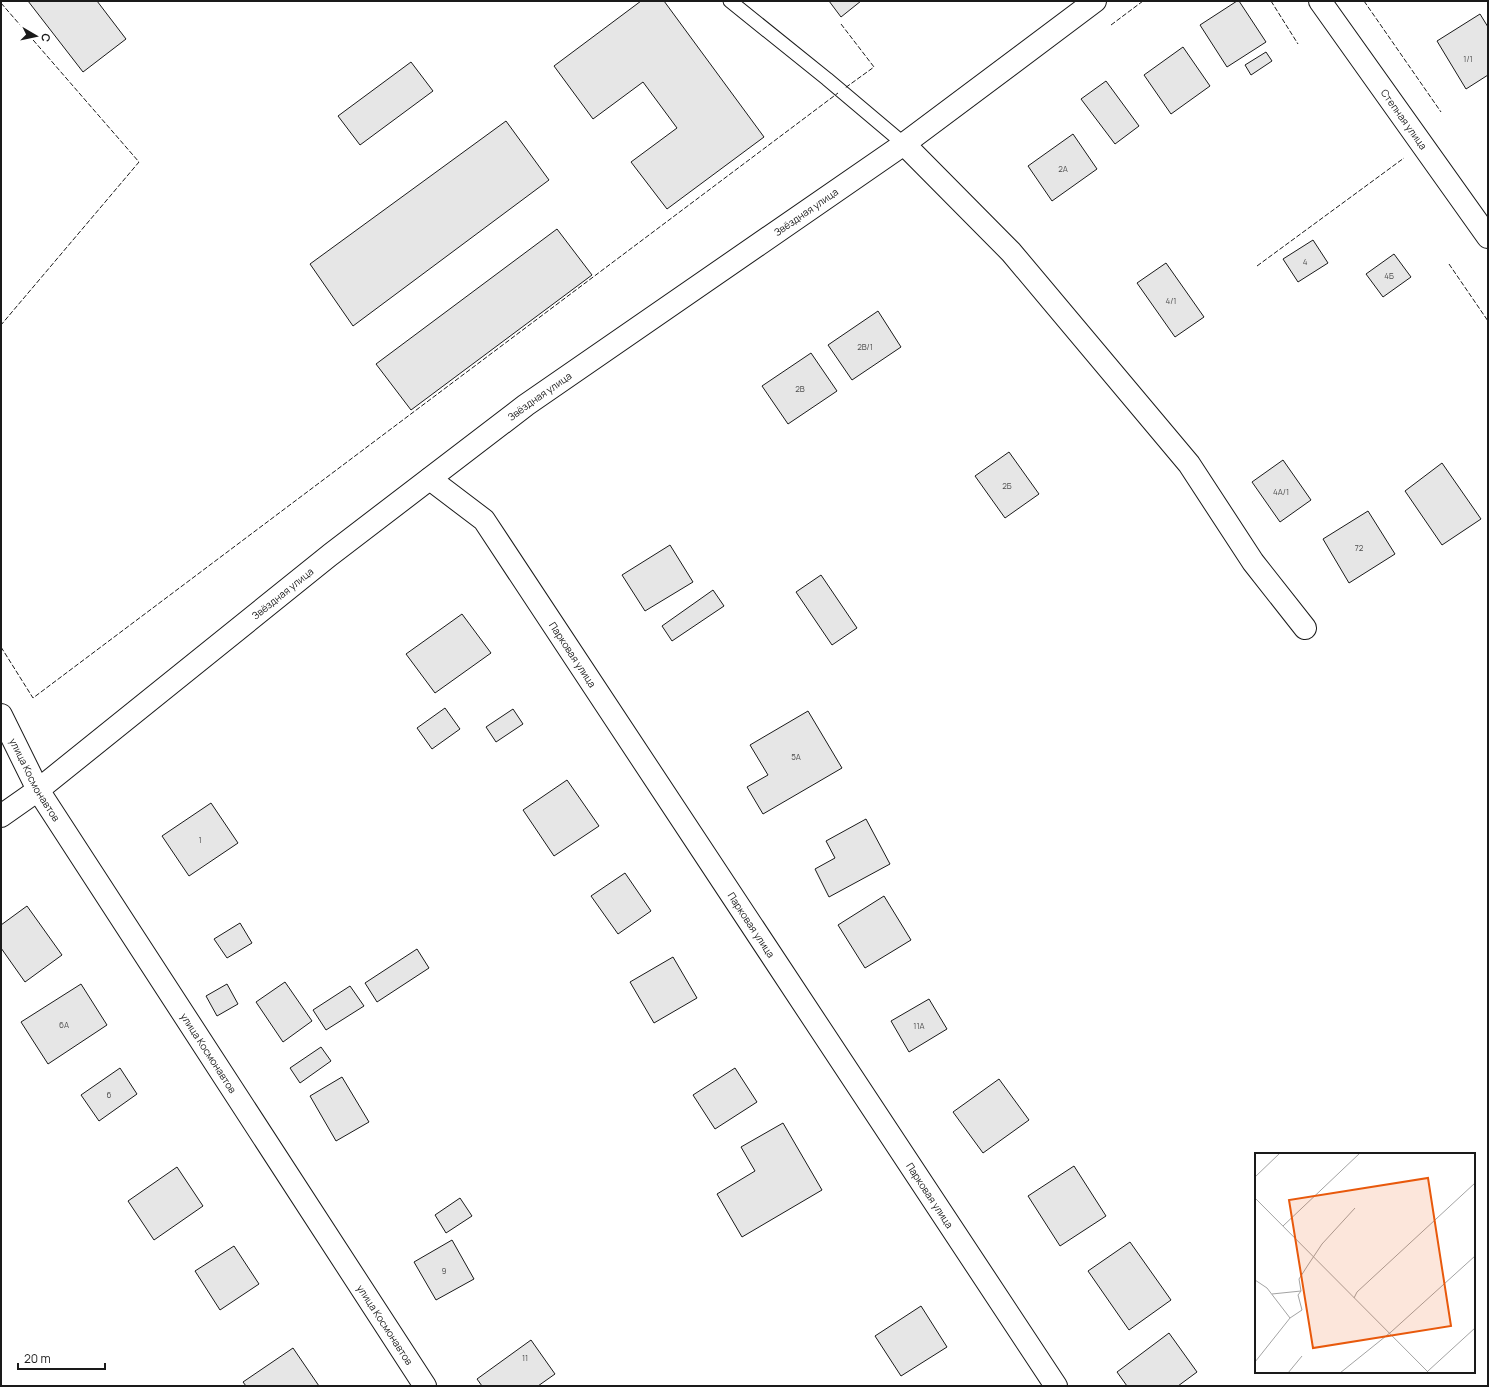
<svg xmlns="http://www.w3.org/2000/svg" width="1489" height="1387" viewBox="0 0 1489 1387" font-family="Manrope,sans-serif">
	<rect width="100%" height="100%" fill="#fff"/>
	<g fill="#e6e6e6" stroke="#1a1a1a">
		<path d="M28 1H97L126 39 83 72Z"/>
		<path d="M641 1H664L764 137 667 209 631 162 677 128 643 82 593 119 554 66Z"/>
		<path d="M829 1H861L841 17Z"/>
		<path d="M1237 1H1239L1266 42 1227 67 1200 25Z"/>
		<path d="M1480 14 1488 27V75L1466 89 1437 41Z"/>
		<path d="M1183 47 1210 86 1171 114 1144 75Z"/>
		<path d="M1266 52 1272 61 1251 75 1245 65Z"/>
		<path d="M411 62 433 91 360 145 338 116Z"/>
		<path d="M1106 81 1139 126 1115 144 1081 99Z"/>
		<path d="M506 121 549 180 353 326 310 264Z"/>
		<path d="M1073 134 1097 169 1052 201 1028 166Z"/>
		<path d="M557 229 592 275 411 410 376 364Z"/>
		<path d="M1313 240 1328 263 1298 282 1283 259Z"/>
		<path d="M1394 254 1411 277 1383 297 1366 274Z"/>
		<path d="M1166 263 1204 317 1175 337 1137 283Z"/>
		<path d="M878 311 901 347 852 380 828 345Z"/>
		<path d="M811 353 837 391 788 424 762 386Z"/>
		<path d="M1009 452 1039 494 1005 518 975 476Z"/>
		<path d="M1283 460 1311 500 1280 522 1252 482Z"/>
		<path d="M1442 463 1481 519 1442 545 1405 491Z"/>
		<path d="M1368 511 1395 554 1349 583 1323 539Z"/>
		<path d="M670 545 693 582 645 611 622 575Z"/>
		<path d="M821 575 857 628 832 645 796 592Z"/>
		<path d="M713 590 724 606 672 641 662 626Z"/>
		<path d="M462 614 491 653 435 693 406 654Z"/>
		<path d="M445 708 460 729 432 749 417 728Z"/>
		<path d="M513 709 523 724 496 742 486 727Z"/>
		<path d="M808 711 842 768 763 814 747 787 768 775 750 745Z"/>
		<path d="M567 780 599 826 554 856 523 810Z"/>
		<path d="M211 803 238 843 189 876 162 836Z"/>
		<path d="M866 819 890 864 829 897 815 869 835 858 826 841Z"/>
		<path d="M625 873 651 911 618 934 591 896Z"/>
		<path d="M884 896 911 940 865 968 838 925Z"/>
		<path d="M27 906 62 955 25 982 1 948V925Z"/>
		<path d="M240 923 252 943 227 958 214 939Z"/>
		<path d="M417 949 429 968 377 1002 365 983Z"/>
		<path d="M673 957 697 998 654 1023 630 982Z"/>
		<path d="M285 982 312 1021 283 1042 256 1002Z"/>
		<path d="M81 984 107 1025 48 1064 21 1022Z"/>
		<path d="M227 984 238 1004 217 1016 206 996Z"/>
		<path d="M350 986 364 1006 326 1030 313 1010Z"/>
		<path d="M929 999 947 1029 909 1052 891 1021Z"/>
		<path d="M321 1047 331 1061 300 1083 290 1068Z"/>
		<path d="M120 1068 137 1094 99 1121 81 1095Z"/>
		<path d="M735 1068 757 1102 715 1129 693 1095Z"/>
		<path d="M342 1077 369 1122 336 1141 310 1096Z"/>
		<path d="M999 1079 1029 1120 983 1153 953 1112Z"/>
		<path d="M783 1123 822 1190 742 1237 717 1194 755 1171 741 1147Z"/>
		<path d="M1074 1166 1106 1216 1060 1246 1028 1196Z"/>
		<path d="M177 1167 203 1206 154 1240 128 1201Z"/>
		<path d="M460 1198 472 1216 446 1233 435 1215Z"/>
		<path d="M452 1240 474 1279 436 1300 414 1262Z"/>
		<path d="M1130 1242 1171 1300 1129 1330 1088 1271Z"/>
		<path d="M234 1246 259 1284 220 1310 195 1271Z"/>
		<path d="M921 1306 947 1347 901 1376 875 1336Z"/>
		<path d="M1169 1333 1197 1372 1178 1386H1127L1117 1372Z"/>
		<path d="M531 1340 555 1374 538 1386H482L477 1379Z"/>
		<path d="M293 1348 319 1386H246L243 1382Z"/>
	</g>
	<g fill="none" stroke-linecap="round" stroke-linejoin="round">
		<g stroke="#1a1a1a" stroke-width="15">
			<path id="lane" d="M730 1 827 79 904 144"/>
		</g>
		<g stroke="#1a1a1a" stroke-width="24">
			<g id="street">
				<path id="s1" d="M1320 1 1488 237"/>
				<path d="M904 144 1011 252 1189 464 1253 562 1305 628"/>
				<path id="s2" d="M430 479 484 520 1056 1386"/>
				<path id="s3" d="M1 715 38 790 425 1386"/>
				<path id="s4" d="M1 816 38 790 330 555 526 405 904 144 1095 1"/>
			</g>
		</g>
		<use href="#lane" stroke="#fff" stroke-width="13"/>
		<use href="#street" stroke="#fff" stroke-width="22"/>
		<g stroke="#1a1a1a" stroke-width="1" stroke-dasharray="5 2" stroke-linecap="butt">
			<path d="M1271 1 1298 44"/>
			<path d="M1364 1 1441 112"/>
			<path d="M1 3 139 162 1 325"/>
			<path d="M841 24 874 67 845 88"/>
			<path d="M1111 25 1143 1"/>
			<path d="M1449 264 1488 321"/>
			<path d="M1257 266 1404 158"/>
			<path d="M1 647 33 698 838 93"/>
		</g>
	</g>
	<g text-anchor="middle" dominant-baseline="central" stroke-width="3" stroke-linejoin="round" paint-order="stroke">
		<g font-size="8" fill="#4d4d4d">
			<text x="1468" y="58">1/1</text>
			<text x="1063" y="168">2А</text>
			<text x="1305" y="261">4</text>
			<text x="1389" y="275">4Б</text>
			<text x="1171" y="300">4/1</text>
			<text x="865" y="346">2В/1</text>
			<text x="800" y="388">2В</text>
			<text x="1007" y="485">2Б</text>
			<text x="1281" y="491">4А/1</text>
			<text x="1359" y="547">72</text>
			<text x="796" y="756">5А</text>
			<text x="200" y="839">1</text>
			<text x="64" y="1024">6А</text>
			<text x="919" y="1025">11А</text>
			<text x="109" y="1094">6</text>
			<text x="444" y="1270">9</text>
			<text x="525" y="1357">11</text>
		</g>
		<g font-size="10" fill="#1a1a1a" stroke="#fff">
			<text stroke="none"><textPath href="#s1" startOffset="145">Степная улица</textPath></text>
			<text stroke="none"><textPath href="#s4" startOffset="1007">Звёздная улица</textPath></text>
			<text stroke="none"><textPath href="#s4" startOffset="683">Звёздная улица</textPath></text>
			<text stroke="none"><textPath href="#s4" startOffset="359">Звёздная улица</textPath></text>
			<text stroke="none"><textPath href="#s2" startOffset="229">Парковая улица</textPath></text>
			<text stroke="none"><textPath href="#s3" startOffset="73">улица Космонавтов</textPath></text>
			<text stroke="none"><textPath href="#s2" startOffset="553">Парковая улица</textPath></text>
			<text stroke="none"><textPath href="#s3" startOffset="397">улица Космонавтов</textPath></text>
			<text stroke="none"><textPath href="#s2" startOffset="877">Парковая улица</textPath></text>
			<text stroke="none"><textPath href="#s3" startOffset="721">улица Космонавтов</textPath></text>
		</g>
	</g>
	<g transform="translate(1255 1153)">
		<rect width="220" height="220" fill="#fff"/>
		<path fill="none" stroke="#a3a3a3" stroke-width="1" d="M0 24 25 0M0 45 174 220M28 73 105 0M0 127 12 135 35 165 0 209M17 141 46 138M99 145 102 139 220 30M35 165 47 157 43 142 46 138 44 126 53 112 67 91 100 55M173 218 220 175M33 220 47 203M85 220 136 179 220 103"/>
		<path fill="#e8590c" fill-opacity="0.15" stroke="#e8590c" stroke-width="2" d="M173 25 196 173 58 195 34 47Z"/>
		<rect width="220" height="220" fill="none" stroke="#1a1a1a" stroke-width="2"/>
	</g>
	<rect width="1489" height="1387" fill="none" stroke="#1a1a1a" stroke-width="4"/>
	<g transform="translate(36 36) rotate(99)" stroke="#ffffff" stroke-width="3" paint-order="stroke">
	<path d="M0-3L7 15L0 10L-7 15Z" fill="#1a1a1a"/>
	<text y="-6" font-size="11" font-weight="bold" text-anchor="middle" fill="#1a1a1a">С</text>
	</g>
	<path d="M18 1363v6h87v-6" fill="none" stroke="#1a1a1a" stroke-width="2"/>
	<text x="24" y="1363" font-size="12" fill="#1a1a1a" stroke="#ffffff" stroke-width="3" paint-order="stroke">20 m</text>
</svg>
